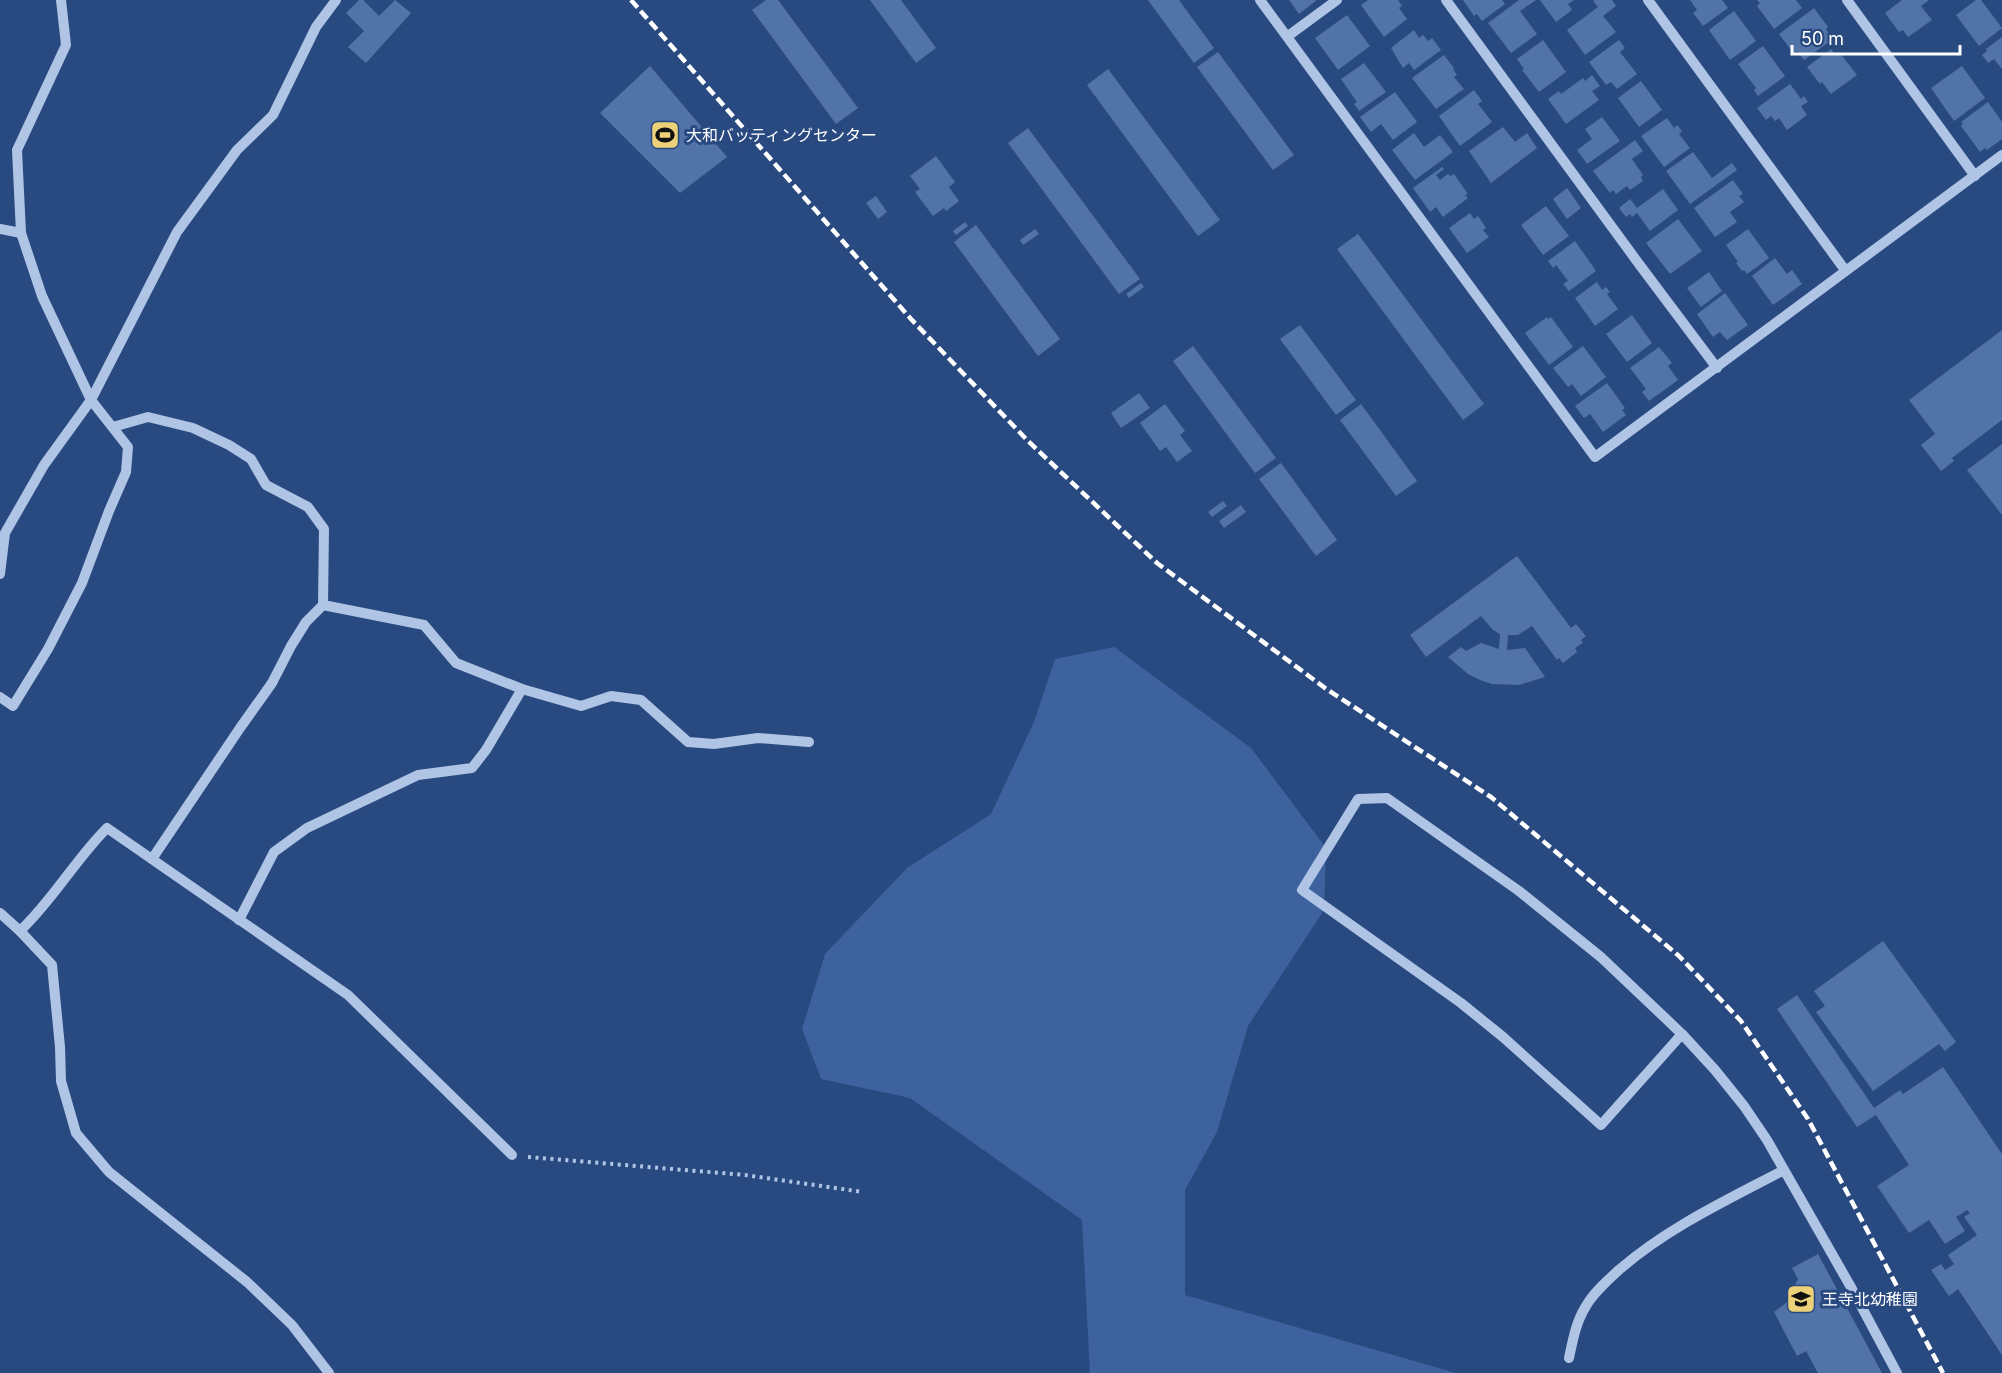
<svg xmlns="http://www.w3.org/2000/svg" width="2002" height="1373" viewBox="0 0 2002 1373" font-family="Inter,'Noto Sans JP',sans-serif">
	<rect width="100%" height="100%" fill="#294a80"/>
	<path fill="#3e629d" d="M1114 647 1251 748 1326 848 1324 910 1248 1026 1217 1132 1185 1190V1295L1456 1373H1090L1082 1220 910 1098 821 1079 802 1029 825 954 907 868 991 814 1034 722 1055 659Z"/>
	<g fill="#5273a8">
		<path d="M359 0H363L379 16 395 0 411 13 366 63 348 47 364 31 346 13Z"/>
		<path d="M766 0H778L858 108 836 124 752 10Z"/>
		<path d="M870 0H901L936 48 916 63Z"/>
		<path d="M1148 0H1179L1214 48 1194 63Z"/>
		<path d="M1289 0H1317L1299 14Z"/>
		<path d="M1368 0H1398L1402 6 1399 8 1407 19 1384 37 1361 5Z"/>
		<path d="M1463 0H1502L1505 4 1482 21 1477 14 1474 16Z"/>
		<path d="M1519 0H1536L1520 11 1537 34 1511 53 1488 23Z"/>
		<path d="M1540 0H1574L1568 4 1572 10 1556 22Z"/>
		<path d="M1595 0H1612L1616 6 1603 16 1616 32 1585 55 1567 30 1598 7 1593 1Z"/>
		<path d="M1690 0H1722L1728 8 1703 26 1693 13 1697 10Z"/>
		<path d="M1757 0H1796L1802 8 1774 29 1757 6 1760 3Z"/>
		<path d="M1902 0H1929L1921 6 1932 20 1908 37 1903 30 1899 32 1885 13Z"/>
		<path d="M1976 0H1981L2002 28 1979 46 1956 15Z"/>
		<path d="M1814 8 1828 27 1826 29 1833 39 1804 60 1797 51 1794 54 1779 34Z"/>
		<path d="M1734 11 1756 41 1730 60 1709 30Z"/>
		<path d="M1347 15 1370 46 1338 70 1315 38Z"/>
		<path d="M1414 30 1419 38 1423 35 1428 41 1432 38 1441 50 1414 70 1409 63 1403 68 1391 48Z"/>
		<path d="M2002 37V69L1994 59 1988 63 1982 55 1987 51 1986 49Z"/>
		<path d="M1543 40 1566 72 1539 92 1522 70 1524 69 1517 59Z"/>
		<path d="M1619 40 1625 48 1620 52 1637 74 1617 89 1611 82 1606 85 1589 62Z"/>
		<path d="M1763 46 1785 76 1758 96 1754 90 1756 88 1738 64Z"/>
		<path d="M1831 49 1836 55 1839 52 1857 75 1831 94 1822 82 1820 84 1807 67Z"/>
		<path d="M1218 52 1294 155 1273 170 1197 67Z"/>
		<path d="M1444 55 1454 68 1453 69 1457 75 1454 77 1464 89 1436 109 1412 78Z"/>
		<path d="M1364 63 1386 92 1359 111 1354 104 1357 102 1341 79Z"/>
		<path d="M650 66 727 157 680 193 600 113Z"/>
		<path d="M1962 66 1985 98 1954 121 1931 88Z"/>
		<path d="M1108 69 1220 220 1198 236 1087 85Z"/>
		<path d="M1592 75 1600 86 1592 91 1599 100 1566 124 1548 99 1559 91 1561 94 1583 78 1585 81Z"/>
		<path d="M1641 81 1662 110 1639 127 1618 98Z"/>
		<path d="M1790 84 1801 99 1804 96 1808 102 1801 106 1807 115 1787 130 1779 118 1775 121 1771 116 1766 120 1757 108Z"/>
		<path d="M1474 90 1482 101 1478 104 1492 122 1460 146 1439 116Z"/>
		<path d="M1395 92 1417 122 1393 140 1381 124 1371 132 1360 117Z"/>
		<path d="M1988 102 2002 122V139L1987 150 1985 148 1980 152 1961 126 1963 124 1961 122Z"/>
		<path d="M1602 117 1620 141 1587 164 1577 150 1592 139 1585 129Z"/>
		<path d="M1667 118 1674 128 1677 125 1682 131 1679 134 1690 148 1664 167 1641 136Z"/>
		<path d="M1503 127 1515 142 1527 133 1537 148 1491 183 1469 151Z"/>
		<path d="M1028 128 1140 279 1119 294 1008 143Z"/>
		<path d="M1414 133 1424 147 1440 135 1453 152 1415 180 1392 150Z"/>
		<path d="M1635 140 1643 151 1632 159 1643 175 1641 177 1643 181 1630 190 1627 186 1616 194 1613 190 1610 193 1593 171Z"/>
		<path d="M1693 152 1712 178 1732 163 1737 170 1690 204 1666 171Z"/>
		<path d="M936 156 955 182 949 187 959 201 946 211 944 208 933 216 915 192 920 189 910 176Z"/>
		<path d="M1442 167 1444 169 1436 175 1440 180 1448 174 1451 176 1454 174 1468 194 1465 195 1468 198 1443 217 1436 207 1430 212 1413 188Z"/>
		<path d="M1733 180 1743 194 1739 196 1744 202 1730 212 1737 222 1715 237 1694 208Z"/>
		<path d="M1567 188 1581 208 1567 219 1553 199Z"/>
		<path d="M1663 189 1678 210 1650 231 1637 213 1632 217 1630 214 1626 217 1619 208 1630 199 1637 208Z"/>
		<path d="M876 196 887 212 878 219 866 203Z"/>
		<path d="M1546 206 1569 236 1543 255 1521 225Z"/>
		<path d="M1470 213 1474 219 1478 216 1486 228 1483 230 1489 237 1467 253 1449 228Z"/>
		<path d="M1678 219 1702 251 1670 274 1646 243Z"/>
		<path d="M965 222 968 226 956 235 953 231Z"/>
		<path d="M976 225 1060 339 1038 356 954 242Z"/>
		<path d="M1035 229 1039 234 1023 245 1020 240Z"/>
		<path d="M1748 229 1769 258 1747 274 1744 270 1742 271 1736 263 1738 262 1726 245Z"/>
		<path d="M1358 234 1484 404 1463 420 1337 249Z"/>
		<path d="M1575 241 1596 271 1569 291 1563 284 1568 281 1556 265 1553 268 1548 261Z"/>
		<path d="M1775 258 1787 274 1792 270 1802 284 1773 305 1752 276Z"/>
		<path d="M1709 272 1722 291 1701 307 1687 288Z"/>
		<path d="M1597 282 1602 290 1606 287 1610 292 1607 294 1618 309 1595 326 1575 298Z"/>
		<path d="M1141 283 1144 287 1129 298 1126 294Z"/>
		<path d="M1725 293 1748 325 1727 340 1720 332 1713 337 1697 314Z"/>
		<path d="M1632 315 1652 343 1627 362 1606 334Z"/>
		<path d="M1547 317 1548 319 1551 317 1573 347 1549 365 1525 333Z"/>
		<path d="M1300 325 1356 400 1336 415 1280 339Z"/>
		<path d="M2002 330V420L1952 458 1954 461 1941 471 1921 445 1935 434 1909 400Z"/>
		<path d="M1193 346 1276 458 1255 473 1173 361Z"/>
		<path d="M1583 346 1606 377 1581 396 1572 384 1568 387 1553 368Z"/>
		<path d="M1659 347 1672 363 1668 366 1678 380 1649 401 1642 392 1646 389 1630 368Z"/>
		<path d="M1607 383 1625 408 1622 410 1626 415 1603 432 1590 414 1584 418 1575 406Z"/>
		<path d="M1139 393 1150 408 1121 428 1111 413Z"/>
		<path d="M1165 404 1185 431 1180 435 1192 451 1177 462 1166 447 1160 451 1140 423Z"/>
		<path d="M1361 404 1417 481 1396 496 1340 420Z"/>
		<path d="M2002 444V515L1967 470Z"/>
		<path d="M1281 463 1337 540 1316 556 1259 479Z"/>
		<path d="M1223 501 1227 506 1212 517 1208 512Z"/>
		<path d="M1241 505 1246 512 1224 528 1219 521Z"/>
		<path d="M1517 556 1571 628 1576 624 1586 636 1581 640 1583 643 1575 648 1577 652 1563 663 1559 658 1557 660 1532 626 1518 635H1508L1507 650 1525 648 1545 677 1519 685 1492 684 1480 680 1468 674 1448 657 1461 647 1466 651 1481 643 1499 649 1500 634 1493 630 1481 616 1426 657 1410 635Z"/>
		<path d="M1883 941 1956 1042 1945 1051 1939 1044 1873 1091 1816 1012 1825 1006 1814 991Z"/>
		<path d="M1797 995 1874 1108 1900 1090 1903 1094 1943 1067 2002 1154V1355L1958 1289 1949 1296 1931 1270 1941 1264 1945 1270 1954 1264 1948 1255 1977 1235 1964 1217 1970 1213 1967 1210 1956 1217 1965 1231 1945 1244 1929 1220 1909 1233 1877 1186 1909 1165 1876 1115 1857 1127 1777 1009Z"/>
		<path d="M1818 1254 1882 1373H1818L1806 1351 1797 1356 1774 1312 1786 1303 1798 1279 1792 1268Z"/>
	</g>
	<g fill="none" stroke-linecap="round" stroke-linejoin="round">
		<path stroke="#b0c5e5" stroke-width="4" stroke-dasharray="3 4.5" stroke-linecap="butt" d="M528 1157 745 1175 863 1192"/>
		<g stroke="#b0c5e5" stroke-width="10">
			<path d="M1260 0 1595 457 2002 155"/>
			<path d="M1446 0 1639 264 1717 368"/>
			<path d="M1648 0 1845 270"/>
			<path d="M1847 0 1975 176"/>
			<path d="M1288 36 1337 0"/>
			<path d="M0 229 21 233"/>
			<path d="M113 427 148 417 193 428 229 445 251 459 266 485 308 507 324 529 323 605 424 625 456 663 522 689 581 706 611 696 641 700 688 742 714 744 758 738 809 742"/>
			<path d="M0 574 5 533 44 465 91 400 177 232 237 150 273 115 316 27 336 0"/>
			<path d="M0 697 13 706 48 649 82 583 109 511 126 472 128 447 91 400 42 296 21 233 17 150 66 45 61 0"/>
			<path d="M152 859 240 728 272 683 291 646 306 622 323 605"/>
			<path d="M0 913 20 931 52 965 60 1047 61 1081 76 1133 109 1172 247 1282 292 1325 329 1373"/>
			<path d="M239 920 274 852 307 828 418 775 472 768 486 750 522 689"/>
			<path d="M20 931C53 900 75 860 107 828L348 995 512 1155"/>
			<path d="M1682 1034 1601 1125 1503 1037 1461 1003 1302 890 1358 799 1387 798 1519 891 1602 958 1682 1034 1715 1070 1744 1106 1767 1140 1852 1289 1897 1373"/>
			<path d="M1569 1358C1573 1339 1576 1322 1586 1306 1594 1292 1608 1280 1620 1269 1669 1227 1727 1200 1784 1170"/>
		</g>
		<path stroke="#fff" stroke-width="4.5" stroke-dasharray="10 4.5" stroke-linecap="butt" d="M631 0 911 319 1028 441 1157 563 1325 688 1491 797 1679 956 1741 1021 1808 1119 1943 1373"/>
	</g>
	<defs>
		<g id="stadium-square" transform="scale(1.5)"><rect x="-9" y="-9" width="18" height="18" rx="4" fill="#ecd178" stroke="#294a80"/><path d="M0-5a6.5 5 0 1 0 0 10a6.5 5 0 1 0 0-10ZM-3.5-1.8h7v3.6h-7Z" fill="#111"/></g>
		<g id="school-square" transform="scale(1.5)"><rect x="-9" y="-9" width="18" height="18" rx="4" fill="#ecd178" stroke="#294a80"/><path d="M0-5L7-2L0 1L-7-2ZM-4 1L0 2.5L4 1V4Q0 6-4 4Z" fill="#111"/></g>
	</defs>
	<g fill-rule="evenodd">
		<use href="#stadium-square" x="665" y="135"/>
		<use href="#school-square" x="1801" y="1299"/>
	</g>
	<g text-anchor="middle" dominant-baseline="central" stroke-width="6" stroke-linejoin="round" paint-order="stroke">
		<g font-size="16" fill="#fff" stroke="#294a80" text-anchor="start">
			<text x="686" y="135">大和バッティングセンター</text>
			<text x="1822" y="1299">王寺北幼稚園</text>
		</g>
	</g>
	<path d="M1792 45v9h168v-9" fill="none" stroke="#ffffff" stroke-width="3"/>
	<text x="1801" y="45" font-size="18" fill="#ffffff" stroke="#294a80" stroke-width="4.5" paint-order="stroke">50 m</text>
</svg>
